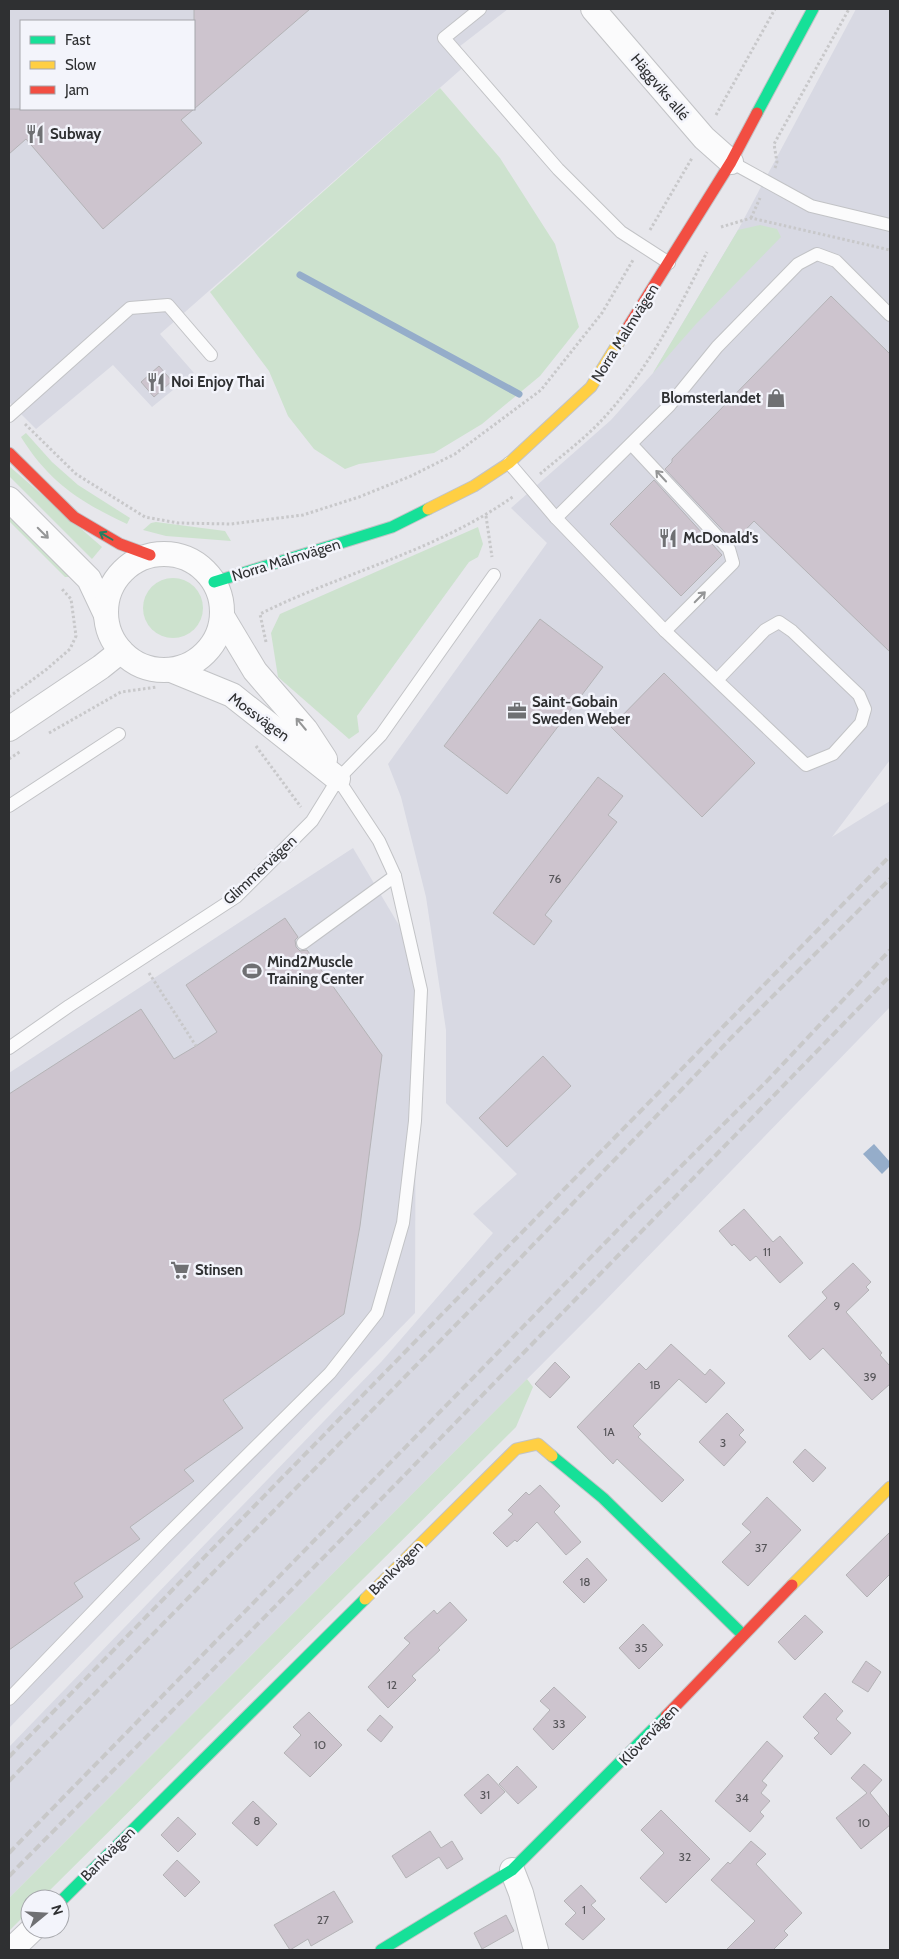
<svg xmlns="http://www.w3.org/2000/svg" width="899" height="1959" viewBox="0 0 899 1959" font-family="Cabin,sans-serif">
	<rect width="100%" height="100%" fill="#e7e7ec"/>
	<g fill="#d8d9e3" fill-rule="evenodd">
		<path d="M9 9H508L455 50 467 64 160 334 194 373 152 407 113 365 36 429 9 402ZM21 21H194V109H21Z"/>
		<path d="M856 9H890V760L832 837 890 801V1007L600 1306 9 1898V1747L382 1361 493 1233 473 1214 517 1174 446 1103V1030L426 897 401 797 388 764 547 543 511 508 611 420 653 373 738 230Z"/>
		<path d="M353 848 403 932 416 990 415 1313 9 1728V1073Z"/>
	</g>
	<g fill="#cde2ce">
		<path d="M440 88 500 158 555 244 579 327 540 376 482 424 434 453 359 464 345 469 314 449 288 416 269 371 210 292Z"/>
		<path d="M760 225 777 229 781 237 696 324 653 373 738 230Z"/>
		<path d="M26 433 52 462 78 485 130 518 127 524C80 502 49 482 21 437Z"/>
		<path d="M9 466 102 547 92 559 9 476Z"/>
		<path d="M9 512 73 577H65L9 521Z"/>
		<path d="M156 522 225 531 231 541 166 536 143 530 151 523Z"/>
		<path d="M478 527 483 544 478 557 469 562 357 716 359 732 349 739 278 677 271 633 280 614Z"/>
		<circle cx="173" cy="608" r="30"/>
		<path d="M527 1379 533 1387 516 1427 41 1899H30V1910L9 1931V1898Z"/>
	</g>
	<path fill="#95adca" d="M874 1144 890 1162V1166L882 1174 863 1154Z"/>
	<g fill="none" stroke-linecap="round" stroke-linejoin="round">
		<path stroke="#95adca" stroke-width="7" d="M300 275 519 394"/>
	</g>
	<g fill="#cdc4ce" stroke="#b4b3b6">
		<path d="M194 9H310L194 109Z"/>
		<path d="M9 109H194L181 120 202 143 103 229 26 139 9 154Z"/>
		<path d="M831 296 890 354V652L754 521 734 542 665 469 672 462V459Z"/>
		<path d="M159 366 172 381 154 397 141 382Z"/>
		<path d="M654 480 722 555 681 596 610 524Z"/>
		<path d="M540 619 603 667 507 794 444 746Z"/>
		<path d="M664 673 755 763 702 817 611 727Z"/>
		<path d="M598 777 623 796 608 815 617 822 545 915 552 921 534 945 493 913Z"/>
		<path d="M285 918 298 937 295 940 296 947 300 951 307 950 382 1055 360 1226 344 1314 223 1400 243 1428 184 1470 194 1481 130 1527 140 1539 74 1583 83 1597 9 1650V1094L141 1009 174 1059 196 1046 217 1032 186 985Z"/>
		<path d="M543 1056 571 1086 507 1147 479 1118Z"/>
		<path d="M744 1209 773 1242 780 1236 803 1263 780 1283 756 1256 750 1261 734 1244 732 1246 719 1231Z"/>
		<path d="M853 1263 871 1282 866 1287 869 1290 846 1312 882 1353 880 1355 890 1366V1384L872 1400 823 1348 810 1360 788 1336 827 1298 822 1292Z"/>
		<path d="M671 1344 705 1375 710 1369 725 1383 706 1403 679 1379 633 1426 641 1434 638 1437 684 1480 662 1502 617 1459 613 1464 577 1427 639 1363 646 1370Z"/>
		<path d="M555 1362 570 1377 550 1398 535 1384Z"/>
		<path d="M727 1413 744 1430 739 1435 746 1442 724 1466 699 1442Z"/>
		<path d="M805 1449 826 1468 813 1482 793 1462Z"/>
		<path d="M540 1485 560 1506 554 1512 581 1542 566 1555 537 1522 517 1542 515 1540 507 1547 493 1533 513 1514 508 1510 526 1492 529 1495Z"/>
		<path d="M767 1497 801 1530 748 1586 722 1562 751 1532 742 1524Z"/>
		<path d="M890 1532V1574L867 1597 846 1575Z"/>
		<path d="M587 1558 607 1580 584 1603 563 1582Z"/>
		<path d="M450 1602 467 1620 438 1648 440 1650 412 1676 416 1680 388 1708 368 1687 410 1643 404 1638 434 1610 437 1614Z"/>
		<path d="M805 1615 823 1632 795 1660 778 1642Z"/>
		<path d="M643 1624 663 1645 639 1669 619 1648Z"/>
		<path d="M866 1661 881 1672 868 1692 852 1682Z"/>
		<path d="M554 1687 586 1717 553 1750 533 1729 550 1710 540 1701Z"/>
		<path d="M825 1693 843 1711 836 1719 851 1733 831 1755 814 1738 819 1733 803 1717Z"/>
		<path d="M309 1712 342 1745 310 1777 284 1753 301 1735 293 1727Z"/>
		<path d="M380 1715 393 1727 381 1742 367 1730Z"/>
		<path d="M767 1741 783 1756 762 1781 767 1785 761 1793 770 1801 760 1812 764 1816 750 1832 715 1801Z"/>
		<path d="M864 1764 882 1780 870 1793 890 1818V1825L861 1849 836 1818 867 1793 851 1778Z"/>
		<path d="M517 1766 537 1787 518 1804 499 1784Z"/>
		<path d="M488 1774 505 1792 481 1814 464 1795Z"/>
		<path d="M253 1801 277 1824 257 1846 232 1823Z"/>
		<path d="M661 1810 710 1859 666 1903 640 1878 664 1853 641 1830Z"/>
		<path d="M178 1817 196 1834 178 1852 161 1835Z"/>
		<path d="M430 1831 441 1848 452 1841 463 1859 447 1869 439 1857 406 1878 392 1856Z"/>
		<path d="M751 1841 766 1854 756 1864 802 1913 784 1931 788 1935 773 1950H726L755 1921 711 1880 728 1862 730 1864Z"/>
		<path d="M177 1860 200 1882 185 1897 163 1875Z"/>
		<path d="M581 1885 596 1901 591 1905 605 1919 583 1940 565 1924 576 1913 564 1901Z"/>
		<path d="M334 1891 353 1922 311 1946 308 1939 290 1950 274 1925Z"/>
		<path d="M506 1915 514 1931 482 1949 474 1933Z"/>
	</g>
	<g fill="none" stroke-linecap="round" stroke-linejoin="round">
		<g stroke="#c2c3c6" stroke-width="14">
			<g id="lane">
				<path d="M480 9 444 38 558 169 621 232 669 263"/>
				<path d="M731 162 811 206 890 225"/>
				<path d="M9 416 130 308 168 305 211 355"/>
				<path d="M632 445 729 549 733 563 665 631"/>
				<path d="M509 463 556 518 665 631 806 765 833 754 861 723 865 709 859 695 792 631 779 622 765 630 718 679"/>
				<path d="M556 518 669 406 717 347 798 264 817 254 836 261 890 315"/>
				<path d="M9 806 119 734"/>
				<path d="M303 943 395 876"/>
				<path d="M9 1048 69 1006 236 897 312 821 338 779 381 735 494 575"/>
				<path d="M9 1699 164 1538 330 1373 377 1313 403 1223 415 1121 421 990 395 876 379 841 338 779"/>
			</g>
		</g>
		<g stroke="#c2c3c6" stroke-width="26">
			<g id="street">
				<path d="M593 9 704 138 731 162"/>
				<path d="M9 499 89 579 106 615"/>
				<circle cx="164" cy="612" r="58"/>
				<path d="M222 616 255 671 306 730 325 759"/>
				<path d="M171 670 232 695 338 779"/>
				<path d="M9 729 101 667 121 651"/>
				<path d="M512 1870 521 1893 536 1950"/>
				<path d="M11 1950 33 1929"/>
			</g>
		</g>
		<g stroke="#c2c3c6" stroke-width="13">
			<g id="fast">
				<path d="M757 113 813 9"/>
				<path d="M214 582 392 527 428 509"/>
				<path d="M552 1456 603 1498 743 1635"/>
				<path d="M60 1902 365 1599"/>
				<path d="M381 1950 512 1870 666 1716"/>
			</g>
		</g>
		<g stroke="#c2c3c6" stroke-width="13">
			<g id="slow">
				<path d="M428 509 474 486 509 463 591 387 625 332"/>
				<path d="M792 1585 890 1487"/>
				<path d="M365 1599 516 1449 538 1444 552 1456"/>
			</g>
		</g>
		<g stroke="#c2c3c6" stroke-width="13">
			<g id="jam">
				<path d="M625 332 731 162 757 113"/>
				<path d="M9 453 74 517 120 544 150 555"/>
				<path d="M666 1716 792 1585"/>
			</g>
		</g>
		<g stroke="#c8c8ca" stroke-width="3" stroke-dasharray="2.5 2.5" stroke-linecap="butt">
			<path d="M716 115 775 9"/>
			<path d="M775 168 777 162 774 144 849 9"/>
			<path d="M751 218 760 198"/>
			<path d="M721 227 751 218 890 250"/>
			<path d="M650 230 692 158"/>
			<path d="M25 424 76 474 145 517 178 523 231 524 303 515 359 497 411 476 455 454 541 390 602 313 633 260"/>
			<path d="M540 474C560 457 583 440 601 421 647 372 678 311 707 252"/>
			<path d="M486 516 492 557"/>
			<path d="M266 642 260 614C344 572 437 551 514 496"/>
			<path d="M9 697 47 669 70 649 76 636 71 599 61 588"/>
			<path d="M49 733 121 692 157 687"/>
			<path d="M256 746 301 807"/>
			<path d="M9 759 21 751"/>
			<path d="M149 973 196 1046"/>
		</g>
		<use href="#lane" stroke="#fbfbfc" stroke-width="12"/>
		<use href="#street" stroke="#fbfbfc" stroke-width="24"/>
		<use href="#fast" stroke="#16e098" stroke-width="11"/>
		<use href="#slow" stroke="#ffcf43" stroke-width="11"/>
		<use href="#jam" stroke="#f24e42" stroke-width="11"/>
		<g stroke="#c8c8c9" stroke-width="4" stroke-dasharray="8 4" stroke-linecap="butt">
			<path d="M9 1757 890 856"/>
			<path d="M9 1781 486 1294 732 1037 890 879"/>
			<path d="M9 1853 641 1206 766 1082 890 950"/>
			<path d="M9 1876 393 1487 890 976"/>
		</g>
	</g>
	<defs><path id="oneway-shaft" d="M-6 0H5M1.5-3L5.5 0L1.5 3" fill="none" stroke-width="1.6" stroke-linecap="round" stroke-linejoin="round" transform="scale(1.25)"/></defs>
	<g stroke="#959697">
		<use href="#oneway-shaft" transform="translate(661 476) rotate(-133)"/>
		<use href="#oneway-shaft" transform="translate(43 533) rotate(45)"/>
		<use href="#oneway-shaft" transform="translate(700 597) rotate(-45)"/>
		<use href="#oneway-shaft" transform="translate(301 724) rotate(-130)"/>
	</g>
	<use stroke="#247f60" href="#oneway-shaft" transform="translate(106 536) rotate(-150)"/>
	<defs>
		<g id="restaurant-bare" transform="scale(1.5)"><path d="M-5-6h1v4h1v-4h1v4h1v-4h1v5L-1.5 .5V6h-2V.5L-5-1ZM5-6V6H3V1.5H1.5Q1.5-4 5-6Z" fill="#6f7073" stroke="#f3f4fb" stroke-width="2.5" paint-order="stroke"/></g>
		<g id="shop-bare" transform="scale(1.5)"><path d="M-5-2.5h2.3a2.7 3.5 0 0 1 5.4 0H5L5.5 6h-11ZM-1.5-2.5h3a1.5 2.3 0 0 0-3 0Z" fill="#6f7073" stroke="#f3f4fb" stroke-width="2.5" paint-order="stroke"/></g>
		<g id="office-bare" transform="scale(1.5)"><path d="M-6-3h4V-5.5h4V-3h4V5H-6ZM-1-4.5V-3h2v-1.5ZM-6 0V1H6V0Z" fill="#6f7073" stroke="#f3f4fb" stroke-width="2.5" paint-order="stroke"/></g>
		<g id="stadium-bare" transform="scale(1.5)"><path d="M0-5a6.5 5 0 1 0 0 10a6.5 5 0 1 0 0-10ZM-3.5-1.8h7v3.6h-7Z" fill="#6f7073" stroke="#f3f4fb" stroke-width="2.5" paint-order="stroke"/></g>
		<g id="supermarket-bare" transform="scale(1.5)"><path d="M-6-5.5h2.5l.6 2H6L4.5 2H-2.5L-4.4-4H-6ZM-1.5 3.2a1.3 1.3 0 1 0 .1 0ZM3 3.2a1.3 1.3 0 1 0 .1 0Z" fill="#6f7073" stroke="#f3f4fb" stroke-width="2.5" paint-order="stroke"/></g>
	</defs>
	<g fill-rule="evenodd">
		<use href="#restaurant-bare" x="35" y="134"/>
		<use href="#restaurant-bare" x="156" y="382"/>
		<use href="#shop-bare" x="776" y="398"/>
		<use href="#restaurant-bare" x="668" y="538"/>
		<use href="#office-bare" x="517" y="711"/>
		<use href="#stadium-bare" x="252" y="971"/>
		<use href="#supermarket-bare" x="180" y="1270"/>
	</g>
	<g text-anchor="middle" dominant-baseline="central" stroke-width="5" stroke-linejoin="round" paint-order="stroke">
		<g font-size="12" fill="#565559">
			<text x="555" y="878">76</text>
			<text x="767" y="1251">11</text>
			<text x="837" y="1305">9</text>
			<text x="870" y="1376">39</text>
			<text x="655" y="1384">1B</text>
			<text x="609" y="1431">1A</text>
			<text x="723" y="1442">3</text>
			<text x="761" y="1547">37</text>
			<text x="585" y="1581">18</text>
			<text x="641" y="1647">35</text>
			<text x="392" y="1684">12</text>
			<text x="559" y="1723">33</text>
			<text x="320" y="1744">10</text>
			<text x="485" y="1794">31</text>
			<text x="742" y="1797">34</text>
			<text x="257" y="1820">8</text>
			<text x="864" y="1822">10</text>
			<text x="685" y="1856">32</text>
			<text x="584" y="1909">1</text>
			<text x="323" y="1919">27</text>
		</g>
		<g font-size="15" fill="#2f3032" stroke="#f3f4fb">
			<text transform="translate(660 87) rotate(50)">Häggviks allé</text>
			<text transform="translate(625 333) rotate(-58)">Norra Malmvägen</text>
			<text transform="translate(286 560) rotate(-17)">Norra Malmvägen</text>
			<text transform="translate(259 717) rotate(36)">Mossvägen</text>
			<text transform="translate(260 870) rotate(-43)">Glimmervägen</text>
			<text transform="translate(396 1568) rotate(-45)">Bankvägen</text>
			<text transform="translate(649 1735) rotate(-46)">Klövervägen</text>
			<text transform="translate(108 1854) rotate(-45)">Bankvägen</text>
		</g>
		<g font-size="15" font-weight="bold" fill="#2f3032" stroke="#f3f4fb" text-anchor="start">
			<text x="50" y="134">Subway</text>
			<text x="171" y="382">Noi Enjoy Thai</text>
			<text x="761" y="398" text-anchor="end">Blomsterlandet</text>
			<text x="683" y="538">McDonald's</text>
			<text x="532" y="702">Saint-Gobain<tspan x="532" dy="17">Sweden Weber</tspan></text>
			<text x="267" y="962">Mind2Muscle<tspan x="267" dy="17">Training Center</tspan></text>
			<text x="195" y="1270">Stinsen</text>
		</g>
	</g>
	<rect width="899" height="1959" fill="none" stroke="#2f3032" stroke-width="20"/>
	<rect x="20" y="20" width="175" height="90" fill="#f3f4fb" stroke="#a5a6ab"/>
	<rect x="30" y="36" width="25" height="8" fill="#16e098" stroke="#a5a6ab"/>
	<text x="65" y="45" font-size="15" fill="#2f3032">Fast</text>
	<rect x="30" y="61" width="25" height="8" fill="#ffcf43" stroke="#a5a6ab"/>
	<text x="65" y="70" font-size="15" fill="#2f3032">Slow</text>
	<rect x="30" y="86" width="25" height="8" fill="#f24e42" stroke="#a5a6ab"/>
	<text x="65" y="95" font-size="15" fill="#2f3032">Jam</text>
	<g transform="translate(45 1914) rotate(72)"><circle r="24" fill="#f3f4fb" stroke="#a5a6ab"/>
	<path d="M0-4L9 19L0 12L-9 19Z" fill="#6f7073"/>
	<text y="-8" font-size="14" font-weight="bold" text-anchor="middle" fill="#2f3032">N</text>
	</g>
</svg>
